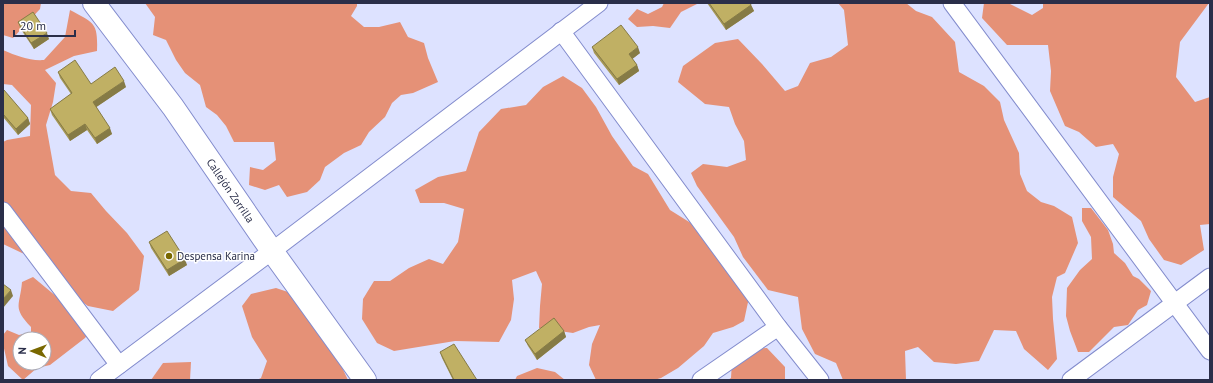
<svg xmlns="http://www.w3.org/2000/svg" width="1213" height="383" viewBox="0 0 1213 383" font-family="'PT Sans',sans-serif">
	<rect width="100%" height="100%" fill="#dde2ff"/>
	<g fill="#e59177" fill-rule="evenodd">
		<path d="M3 3H41L40 9 13 38 3 35Z"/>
		<path d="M145 3H357V6L351 16 364 27H379L400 22 408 37 424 43 428 58 438 82 413 93 401 95 392 103 385 117 369 132 361 145 344 153 325 167 320 180 307 192 287 197 279 185 265 190 249 185 250 167 263 170 276 160 274 142H234L226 126 217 115 206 107 200 85 185 73 176 60 166 40 153 35 155 17Z"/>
		<path d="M664 3 697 4 681 12 670 28 653 26 637 27 628 19 637 9 648 14 662 7Z"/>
		<path d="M838 3H906L916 11 932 17 955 42 959 72 984 86 1000 102 1004 120 1019 153 1020 174 1027 191 1041 202 1054 206 1072 217 1078 243 1065 273 1057 277 1052 297 1053 319 1057 359 1048 370 1024 349 1016 331 994 330 979 361 956 364 934 362 918 347 905 351 906 380H843L836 363 815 354 802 329 798 297 768 290 743 257 734 237 697 186 691 173 703 164 727 167 746 160 744 141 735 124 729 107 705 104 678 82 683 66 715 43 738 39 762 64 785 91 798 86 810 63 831 57 848 45 844 10Z"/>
		<path d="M984 3 1010 4 1032 15 1043 8V3H1209L1180 42 1176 77 1195 102 1210 97V224L1200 225 1204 250 1181 265 1164 260 1149 239 1141 221 1113 197V177L1119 154 1113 144 1096 147 1079 132 1065 126 1050 91 1051 71 1048 45H1007L982 18Z"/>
		<path d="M70 10C94 23 98 22 97 51L74 56 45 70 56 83 53 102 46 125 55 175 71 191 91 193 106 211 127 233 144 256 139 290 113 311 88 306 66 291 44 260 22 253 3 244V142L7 140 30 136 31 105 12 85 3 84V50C17 56 29 61 44 60L65 37Z"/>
		<path d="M563 76 582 88 596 107 612 136 633 166 648 174 670 210 710 235 751 288 744 321 733 327 713 333 704 346 678 368 661 378 654 380H596L589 365 592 344 600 325 589 327 573 333 539 328 540 306 542 284 536 271 512 280 514 299 511 320 499 342 455 341 394 351 377 343 362 319 363 299 374 281H390L409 268 429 259 443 264 458 242 464 209 444 203H420L415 190 438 177 466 171 479 132 501 109 526 105 543 87Z"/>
		<path d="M1082 208H1091L1108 230 1113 244 1114 253 1125 263 1133 276 1139 279 1151 291 1147 305 1138 310 1128 325 1114 327 1089 352H1078L1070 331 1066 316 1067 288 1080 270 1092 259 1091 237 1082 221Z"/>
		<path d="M33 277 93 327 85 338 50 365 37 368 23 380 8 366 3 344V335L7 330 19 335 31 332V327C12 307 20 306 22 282ZM20 339H44V363H20Z"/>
		<path d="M276 288 294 294 333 349 348 380H257L261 378 267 361 252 337 242 306 251 294Z"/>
		<path d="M767 348 785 367V380H728L731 378 732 361 745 349Z"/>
		<path d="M191 362 190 380H151L163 363Z"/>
		<path d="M537 368 555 372 565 380H515L517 376Z"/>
	</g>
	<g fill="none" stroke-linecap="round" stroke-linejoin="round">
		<g stroke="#838ccd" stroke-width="19">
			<g id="street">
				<path d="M952 3 1210 351"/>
				<path d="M561 31 778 327 820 380"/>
				<path d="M3 211 119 365"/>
				<path d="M99 380 272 251 599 3"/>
				<path d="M701 380 778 327"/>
				<path d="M1071 380 1210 277"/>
			</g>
		</g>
		<g stroke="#838ccd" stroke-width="24">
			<g id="secondary">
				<path id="s1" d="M94 3 173 107 272 251 365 380"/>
			</g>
		</g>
		<use href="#street" stroke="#fff" stroke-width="17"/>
		<use href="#secondary" stroke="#fff" stroke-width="22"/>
	</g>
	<g fill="#a59756">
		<path d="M707 3H750L754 11 726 30Z"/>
		<path d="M18 22 49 39 34 49 20 28Z"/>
		<path d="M592 47 640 53 632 59 637 65 639 71 619 85 594 53Z"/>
		<path d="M58 72 91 84 126 87 96 107 112 134 97 144 87 130 70 141 52 115 50 109 71 94 60 78Z"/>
		<path d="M3 91 28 118 30 124 18 135 3 117Z"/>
		<path d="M149 242 187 265 169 276 151 248Z"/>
		<path d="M564 331 566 337 537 360 528 346 525 340Z"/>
		<path d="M440 352 477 380H453L442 358Z"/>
	</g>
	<g fill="#867b46">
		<path d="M751 5 754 11 726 30 724 24Z"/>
		<path d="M47 33 49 39 34 49 31 43Z"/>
		<path d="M638 47 640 53 631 60 629 54Z"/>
		<path d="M637 65 639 71 619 85 617 79Z"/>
		<path d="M124 81 126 87 95 108 93 102Z"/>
		<path d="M28 118 30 124 18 135 16 129Z"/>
		<path d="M85 124 87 130 70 141 68 135Z"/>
		<path d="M110 128 112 134 97 144 95 138Z"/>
		<path d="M185 259 187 265 169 276 167 270Z"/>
		<path d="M11 290 13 296 3 308V299Z"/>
		<path d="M564 331 566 337 537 360 535 354Z"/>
	</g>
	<g fill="#c0b064" stroke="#867b46">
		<path d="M709 3H750L751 5 724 24Z"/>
		<path d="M33 12 47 33 31 43 18 22Z"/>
		<path d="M621 25 638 47 629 54 637 65 617 79 592 47Z"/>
		<path d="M75 60 91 84 115 67 124 81 93 102 110 128 95 138 85 124 68 135 50 109 72 93 58 72Z"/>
		<path d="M4 90 28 118 16 129 3 114V91Z"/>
		<path d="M167 231 185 259 167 270 149 242Z"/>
		<path d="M3 284 11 290 3 299Z"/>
		<path d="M554 318 564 331 535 354 525 340Z"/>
		<path d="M454 344 477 380H454L440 352Z"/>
	</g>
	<circle fill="#796800" stroke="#fff" stroke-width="1.5" cx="169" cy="256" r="4"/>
	<g text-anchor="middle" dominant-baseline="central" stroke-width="3" stroke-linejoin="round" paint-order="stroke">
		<g font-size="11" fill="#2a2e49" stroke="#fff">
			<text stroke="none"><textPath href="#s1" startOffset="232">Callejón Zorrilla</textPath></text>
		</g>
		<g font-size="11" fill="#2a2e49" stroke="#fff" text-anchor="start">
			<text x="177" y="256">Despensa Karina</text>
		</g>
	</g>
	<rect width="1213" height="383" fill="none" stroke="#2a2e49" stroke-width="8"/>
	<g transform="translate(32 351) rotate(271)"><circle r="19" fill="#ffffff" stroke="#aaabb6"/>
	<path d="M0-3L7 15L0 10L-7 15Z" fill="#796800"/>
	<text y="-6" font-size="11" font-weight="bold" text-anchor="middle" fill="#2a2e49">N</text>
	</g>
	<path d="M14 30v6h61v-6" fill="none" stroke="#2a2e49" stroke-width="2"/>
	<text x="20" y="30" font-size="12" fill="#2a2e49" stroke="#ffffff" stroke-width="3" paint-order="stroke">20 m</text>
</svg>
